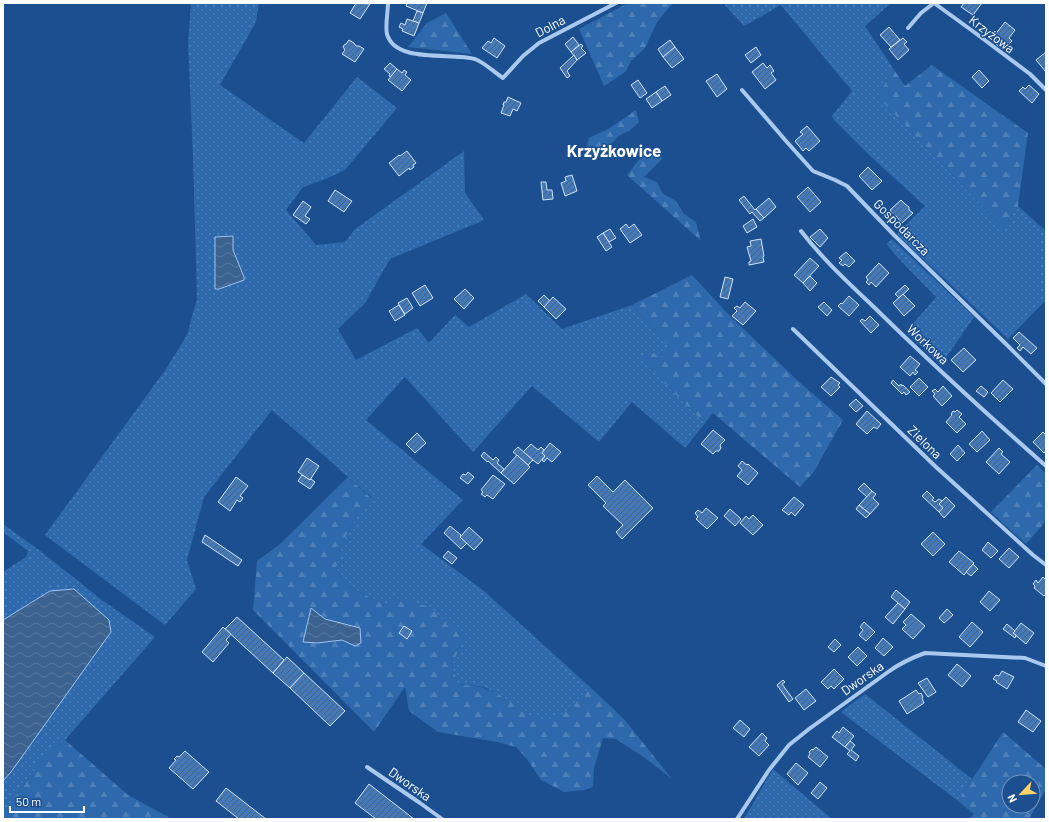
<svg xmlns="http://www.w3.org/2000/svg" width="1049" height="822" viewBox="0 0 1049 822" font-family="Barlow,sans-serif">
	<defs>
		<pattern id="grass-dots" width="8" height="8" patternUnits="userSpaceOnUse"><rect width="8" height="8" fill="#2e69ad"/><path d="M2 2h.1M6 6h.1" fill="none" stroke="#4d80b9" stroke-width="1.8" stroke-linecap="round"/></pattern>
		<pattern id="forest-firs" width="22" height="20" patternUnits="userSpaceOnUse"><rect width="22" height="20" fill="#2e69ad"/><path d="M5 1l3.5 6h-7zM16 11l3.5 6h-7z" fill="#4d80b9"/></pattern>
		<pattern id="water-waves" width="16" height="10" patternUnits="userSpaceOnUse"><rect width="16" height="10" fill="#3c6290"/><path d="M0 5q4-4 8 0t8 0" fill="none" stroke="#597aa1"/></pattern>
		<pattern id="building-hatch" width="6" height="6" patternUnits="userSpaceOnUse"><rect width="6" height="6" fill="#4478b7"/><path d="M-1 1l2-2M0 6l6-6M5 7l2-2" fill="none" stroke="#486282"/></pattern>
	</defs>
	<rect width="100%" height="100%" fill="#1b4f8f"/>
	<g fill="url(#grass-dots)">
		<path d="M191 3H259L256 22 220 85 304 143 357 77 397 108 345 170 328 178 303 187 286 210 316 245 345 242 355 229 464 151 465 193 484 220 390 259 365 303 338 329 356 360 417 328 429 343 455 315 469 327 526 294 562 329 632 305 669 347 666 355 652 353 642 360 697 416 706 422 685 448 632 402 599 442 532 386 473 452 405 377 366 420 463 500 421 544 484 591 590 687C582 695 562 719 551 722 535 725 500 693 483 687 475 685 466 685 458 684L452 665 464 638 387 606 346 585 336 570 340 547 359 512 372 498 272 410 204 497 187 560 196 589 165 625 45 535 166 369 187 335 197 299 193 157 188 42Z"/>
		<path d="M723 3H891L865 26 893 68 878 97 1003 228 1018 206 1046 231V300L1008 339 897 234 925 206 868 154 834 120 832 116 852 91 781 5 744 26Z"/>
		<path d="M892 239 974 317 941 365 906 332 936 297 901 261 886 244Z"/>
		<path d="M3 524 39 550 102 600 155 637 65 740 44 757 3 813V572L26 557 28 551 3 532Z"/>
		<path d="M865 694 972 779 958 801 841 712Z"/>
		<path d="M773 769 832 819H744Z"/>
	</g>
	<g fill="url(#forest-firs)" fill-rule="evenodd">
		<path d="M628 3H673L657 22 645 48 631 61 626 71 621 75 604 86 579 29Z"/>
		<path d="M446 13 472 54 408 47 427 23Z"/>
		<path d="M932 65 1028 133 1018 206 1003 228 878 97 893 68 905 86Z"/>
		<path d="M636 110 639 122 629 131 620 135 603 152 593 155 583 160 589 138 608 129Z"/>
		<path d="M658 155 663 158 644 177 657 182 663 194 676 201 684 214 696 222 701 241 627 175 642 156Z"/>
		<path d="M692 275 729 315 797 380 843 420 813 473 800 487 713 413 706 422 697 416 641 359 652 353 665 355 669 347 632 305Z"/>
		<path d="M1037 465 1046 474V521L1026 544 991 512Z"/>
		<path d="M348 477 372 499 359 512 340 547 336 570 346 585 387 606 395 598 410 600 431 608 464 638 452 665 458 684 481 687 498 694 536 719 550 722 560 717 590 687 624 719 672 779 645 758 616 739 603 738 594 768 593 787 585 790 564 792 541 780 527 759 516 747 497 742 438 732 409 711 405 687 374 732 253 610 257 561 280 544Z"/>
		<path d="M1003 732 1046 769V789L1029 819H969L974 814 958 801ZM1009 782H1033V806H1009Z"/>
		<path d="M65 740 128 795 172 819H3V813L44 757Z"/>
	</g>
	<g fill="url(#water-waves)" stroke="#9cc4f0">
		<path d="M233 236V250L244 277V280L219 289H215V237Z"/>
		<path d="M74 589 109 620 111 632 11 772 3 781V620L50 591Z"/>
		<path d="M311 608 325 619 360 628 361 643 355 646 342 640 317 643 303 642Z"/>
	</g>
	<g fill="url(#building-hatch)" stroke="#cfe3fa">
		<path d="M356 3 370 4 360 19 350 13Z"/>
		<path d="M407 3H427L423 13 406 6Z"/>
		<path d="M964 3H982L973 15 961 7Z"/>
		<path d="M417 11 423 13 419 23 413 21Z"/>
		<path d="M407 19 419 23 414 36 402 31 403 29 399 27 401 23 405 25Z"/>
		<path d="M1005 22 1015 30 1009 38 1012 41 1009 44 1006 42 1001 48 991 40Z"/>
		<path d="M889 27 900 40 891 47 880 35Z"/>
		<path d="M573 37 579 45 571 52 565 44Z"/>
		<path d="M494 38 505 46 497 58 482 48 488 41 491 43Z"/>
		<path d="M903 38 907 42 904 44 909 50 898 60 889 49Z"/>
		<path d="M349 40 354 43 356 46H359L364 49 355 62 342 54 345 50 343 47 344 45 346 44Z"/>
		<path d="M670 40 675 47 663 57 658 49Z"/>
		<path d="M581 44 583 46 581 48 586 53 577 60 571 52Z"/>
		<path d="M675 47 684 59 672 68 663 57Z"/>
		<path d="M756 47 761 55 751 63 745 55Z"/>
		<path d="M1046 52V72L1036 60Z"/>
		<path d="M574 55 577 60 567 71 570 76 567 78 560 68Z"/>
		<path d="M390 63 397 69 391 77 389 76 390 74 384 69Z"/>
		<path d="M763 63 767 68 770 65 774 71 771 73 776 80 765 89 752 72Z"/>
		<path d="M397 69 402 73 404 70 407 72 405 75 411 80 402 91 388 80Z"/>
		<path d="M979 70 989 81 982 88 972 77Z"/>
		<path d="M717 74 727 89 717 97 706 81Z"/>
		<path d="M638 80 647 93 640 98 631 85Z"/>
		<path d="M1029 85 1039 94 1032 103 1019 91 1023 87 1025 89Z"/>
		<path d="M665 86 671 95 662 101 656 92Z"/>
		<path d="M656 92 662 101 652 108 646 99Z"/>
		<path d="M508 97 521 103 517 111 513 109 510 116 501 113 504 105H503L504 102H506Z"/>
		<path d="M807 126 820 141 809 151 806 148 803 151 795 141 803 134 800 132Z"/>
		<path d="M407 151 416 163 413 165 414 167 410 170 409 168 399 176 389 163 399 155 400 156Z"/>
		<path d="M868 167 882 181 872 190 859 176Z"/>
		<path d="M572 175 577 191 565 196 561 183 566 181 565 177Z"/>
		<path d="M541 182H546L547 190H552L553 199 543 200Z"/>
		<path d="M808 187 821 202 810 212 797 197Z"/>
		<path d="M335 190 352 201 344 212 328 201Z"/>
		<path d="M744 196 755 210 756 209 764 218 760 221 752 212 750 214 739 200Z"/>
		<path d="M769 198 776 207 764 218 756 209Z"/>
		<path d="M901 200 905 204 909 207V210L913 213 902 223 896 216 892 218 889 216 892 213 890 210Z"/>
		<path d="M303 201 311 207 305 216 310 219 306 224 293 215Z"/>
		<path d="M753 219 757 227 747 233 743 226Z"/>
		<path d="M626 224 629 228 634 224 642 235 630 243 620 229Z"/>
		<path d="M610 229 616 238 609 242 603 233Z"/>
		<path d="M820 229 828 238 820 247 810 237Z"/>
		<path d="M603 233 612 247 606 251 597 237Z"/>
		<path d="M761 239 764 256 763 257 764 262 749 265V262L751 261 747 247 751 246 750 241Z"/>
		<path d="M846 252 855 261 849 267 845 264 843 266 839 263 842 260 839 258Z"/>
		<path d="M810 258 819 266 803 283 794 275Z"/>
		<path d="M879 263 889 273 876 287 871 282 869 285 866 282 868 280 866 277Z"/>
		<path d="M810 276 817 283 810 291 803 283Z"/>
		<path d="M725 277 733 279 728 299 720 297Z"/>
		<path d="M425 285 433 298 420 306 412 293Z"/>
		<path d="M905 285 909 289 899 298 895 294Z"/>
		<path d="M465 289 474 298 464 309 454 299Z"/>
		<path d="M903 294 915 306 904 316 893 303Z"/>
		<path d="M544 295 550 301 544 307 538 301Z"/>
		<path d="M849 296 859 305 849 316 838 306 841 303 842 304Z"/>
		<path d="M553 297 566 309 556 319 544 307Z"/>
		<path d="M407 298 413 308 405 314 398 303Z"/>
		<path d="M745 302 756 311 743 325 732 316 737 311 734 308 737 306 740 308Z"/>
		<path d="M824 302 832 310 827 316 818 307Z"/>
		<path d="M399 305 405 315 395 321 389 311Z"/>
		<path d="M870 316 879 325 871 333 860 321 862 319 865 321Z"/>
		<path d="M1019 332 1037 348 1031 354 1023 347 1020 351 1017 348 1020 345 1013 338Z"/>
		<path d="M964 348 976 360 963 372 951 360Z"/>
		<path d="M910 356 920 364 915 370 918 372 915 375 913 372 910 376 900 367Z"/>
		<path d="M831 377 840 383 838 385 840 387 831 396 821 387Z"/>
		<path d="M919 378 928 387 919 396 910 387Z"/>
		<path d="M893 380 899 386 901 384 902 386 903 385 910 392 906 395 904 392 902 394 891 383Z"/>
		<path d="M1003 380 1013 389 1000 402 991 393Z"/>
		<path d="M943 386 952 396 942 406 933 396 935 394 932 391 935 389 938 392Z"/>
		<path d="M981 386 988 392 984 397 976 391Z"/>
		<path d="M856 399 863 406 856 412 849 405Z"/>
		<path d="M957 410 962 414 959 417 966 424 957 433 946 422 952 415 951 414 953 411 955 412Z"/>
		<path d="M867 411 881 424 877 429 874 427 867 434 856 424Z"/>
		<path d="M713 430 725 440 720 445 721 448 719 451H716L713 454 701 444Z"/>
		<path d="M982 431 990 440 977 452 969 444Z"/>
		<path d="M1043 432 1046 435V451L1044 453 1033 442Z"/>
		<path d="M417 433 426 443 415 453 406 444Z"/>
		<path d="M550 443 561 452 552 462 547 458 544 462 542 460 545 456 542 453Z"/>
		<path d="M531 444 538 450 541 447 544 450 542 453 545 456 538 464 523 452Z"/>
		<path d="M958 445 965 453 957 461 950 454Z"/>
		<path d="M518 447 533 460 528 465 513 452Z"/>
		<path d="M999 448 1003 452 1001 454 1010 462 999 474 986 462Z"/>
		<path d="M484 452 493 460 496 457 499 460 497 463 504 469 501 473 488 461 487 462 481 456Z"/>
		<path d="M517 455 530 467 514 484 501 473Z"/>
		<path d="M307 458 319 466 310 480 298 472Z"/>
		<path d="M742 461 747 465 748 464 758 473 748 485 737 476 742 470 738 466Z"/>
		<path d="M468 472 474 477 468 484 460 478 463 474 466 475Z"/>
		<path d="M302 475 310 480 311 479 315 482 310 489 298 481Z"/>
		<path d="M493 475 505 484 493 499 487 495 485 497 481 494 483 492 481 490Z"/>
		<path d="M597 476 613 492 625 480 653 508 622 539 616 532 623 525 603 506 606 503 588 485Z"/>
		<path d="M236 477 248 486 240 496 243 498 240 502 237 500 230 511 218 502Z"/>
		<path d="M864 483 872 491 867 497 858 489Z"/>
		<path d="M872 491 876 494 873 498 879 504 870 514 859 505Z"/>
		<path d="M927 491 934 498 932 500 935 502 939 499 942 501 939 504 943 508 939 512 922 496Z"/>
		<path d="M794 497 804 505 795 516 791 512 789 515 782 510Z"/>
		<path d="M946 497 955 506 944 518 939 512 943 508 939 504Z"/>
		<path d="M859 505 870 514 866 518 856 509Z"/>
		<path d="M706 508 718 518 707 529 696 519 698 517 695 513 698 510 702 513Z"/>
		<path d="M730 509 741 519 735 526 724 516Z"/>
		<path d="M753 515 763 525 753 535 740 523 746 516 749 519Z"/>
		<path d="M450 526 461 535 460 537 467 543 461 549 444 533Z"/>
		<path d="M469 527 483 540 474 550 460 537Z"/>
		<path d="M933 532 945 544 933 556 921 544Z"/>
		<path d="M205 535 242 560 238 566 202 542Z"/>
		<path d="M988 542 998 551 991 558 982 550Z"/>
		<path d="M1009 548 1019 557 1009 568 999 559Z"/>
		<path d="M448 551 457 558 452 564 443 557Z"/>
		<path d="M959 551 974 563 964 575 949 562Z"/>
		<path d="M973 564 978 569 971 576 966 572Z"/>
		<path d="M1043 577 1046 580V594L1044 596 1034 588 1035 586 1033 584 1036 580 1038 583Z"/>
		<path d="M896 590 910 602 905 609 891 597Z"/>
		<path d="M989 591 1000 600 990 611 980 602Z"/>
		<path d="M898 603 905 609 893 624 885 617Z"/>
		<path d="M947 609 953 615 944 623 939 618Z"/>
		<path d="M911 614 925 626 913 639 902 629 906 625 903 622Z"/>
		<path d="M237 617 284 660 273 673 225 629Z"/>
		<path d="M864 622 875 632 866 641 859 635 863 630 860 627Z"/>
		<path d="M972 622 983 632 970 647 959 637Z"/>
		<path d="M1021 623 1034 633 1026 644 1013 633Z"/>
		<path d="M1007 624 1015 631 1013 633 1016 635 1015 638 1003 629Z"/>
		<path d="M404 626 412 631 407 639 399 633Z"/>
		<path d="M223 627 231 634 226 640 229 643 213 662 202 652Z"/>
		<path d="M883 638 893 647 884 656 875 648Z"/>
		<path d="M835 639 841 645 834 652 828 647Z"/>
		<path d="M858 647 867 656 857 666 848 657Z"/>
		<path d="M287 657 304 673 290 688 273 673Z"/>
		<path d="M957 664 971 676 962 687 948 675Z"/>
		<path d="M834 669 844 679 834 689 831 686 828 689 821 682Z"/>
		<path d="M1002 671 1014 677 1007 689 996 682 997 681 993 679 996 675 999 676Z"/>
		<path d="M304 673 345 711 330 726 290 688Z"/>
		<path d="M927 678 936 692 928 697 918 683Z"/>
		<path d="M783 680 785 682 782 684 793 699 789 702 777 685Z"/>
		<path d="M806 689 816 701 804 710 795 698Z"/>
		<path d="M916 690 919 694 921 693 923 697 922 698 924 703 907 714 899 701Z"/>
		<path d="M1026 710 1041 721 1033 732 1018 722Z"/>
		<path d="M740 720 750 729 744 737 733 728Z"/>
		<path d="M843 727 854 736 845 747 832 737 837 731 839 733Z"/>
		<path d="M762 733 767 738 765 741 769 745 759 756 749 747Z"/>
		<path d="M850 741 855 745 851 750 859 756 856 761 847 754 850 751 845 747Z"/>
		<path d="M816 747 828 757 820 767 808 757 810 754 809 752 812 749 813 750Z"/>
		<path d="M185 751 209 772 193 789 169 768 176 760 174 759 177 756 179 757Z"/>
		<path d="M796 763 808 773 798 785 787 774Z"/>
		<path d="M820 782 827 788 818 799 811 793Z"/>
		<path d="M369 784 414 819H376L355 803Z"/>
		<path d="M226 788 266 819H239L216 801Z"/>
	</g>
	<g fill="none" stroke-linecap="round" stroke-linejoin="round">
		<g stroke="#a9c9ee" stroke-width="4">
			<path d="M388 3C388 12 385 26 387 34 395 64 453 52 475 59 485 63 494 72 503 78L523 56 539 43 616 3"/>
			<path d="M908 28 921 13 934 3 974 32 1030 74 1046 90"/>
			<path d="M742 90 786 141 813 171 835 180 847 186 894 235 1006 344 1046 384"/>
			<path d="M801 231C824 261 852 286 879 312 933 365 989 416 1046 466"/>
			<path d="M793 329 936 467 1033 555 1046 565"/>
			<path d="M367 767 420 803 442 819"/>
			<path d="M737 819 769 770 789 745 809 729 888 672C899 664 911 658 925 653L1025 658 1046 666"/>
		</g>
	</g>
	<g text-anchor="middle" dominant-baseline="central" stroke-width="3" stroke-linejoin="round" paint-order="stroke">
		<g font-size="13" fill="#fff" stroke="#1b4f8f">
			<text transform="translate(550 26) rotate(-28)">Dolna</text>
			<text transform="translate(992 34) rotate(37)">Krzyżowa</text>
			<text transform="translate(902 227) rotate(45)">Gospodarcza</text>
			<text transform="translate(928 344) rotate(43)">Workowa</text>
			<text transform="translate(925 442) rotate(44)">Zielona</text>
			<text transform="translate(862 678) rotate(-35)">Dworska</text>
			<text transform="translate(410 784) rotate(35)">Dworska</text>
		</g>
		<g font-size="17" font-weight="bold" fill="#fff" stroke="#1b4f8f">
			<text x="614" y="150">Krzyżkowice</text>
		</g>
	</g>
	<rect width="1049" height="822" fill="none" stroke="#ffffff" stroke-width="8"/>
	<g transform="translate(1021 794) rotate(244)"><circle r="19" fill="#1b4f8f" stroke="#7695bc"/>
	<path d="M0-3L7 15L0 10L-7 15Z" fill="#ffd166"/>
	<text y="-6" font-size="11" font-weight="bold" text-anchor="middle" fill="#ffffff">N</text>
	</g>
	<path d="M10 806v6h74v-6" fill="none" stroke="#ffffff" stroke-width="2"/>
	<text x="16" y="806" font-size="12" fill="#ffffff" stroke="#1b4f8f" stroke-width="3" paint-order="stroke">50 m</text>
</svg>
